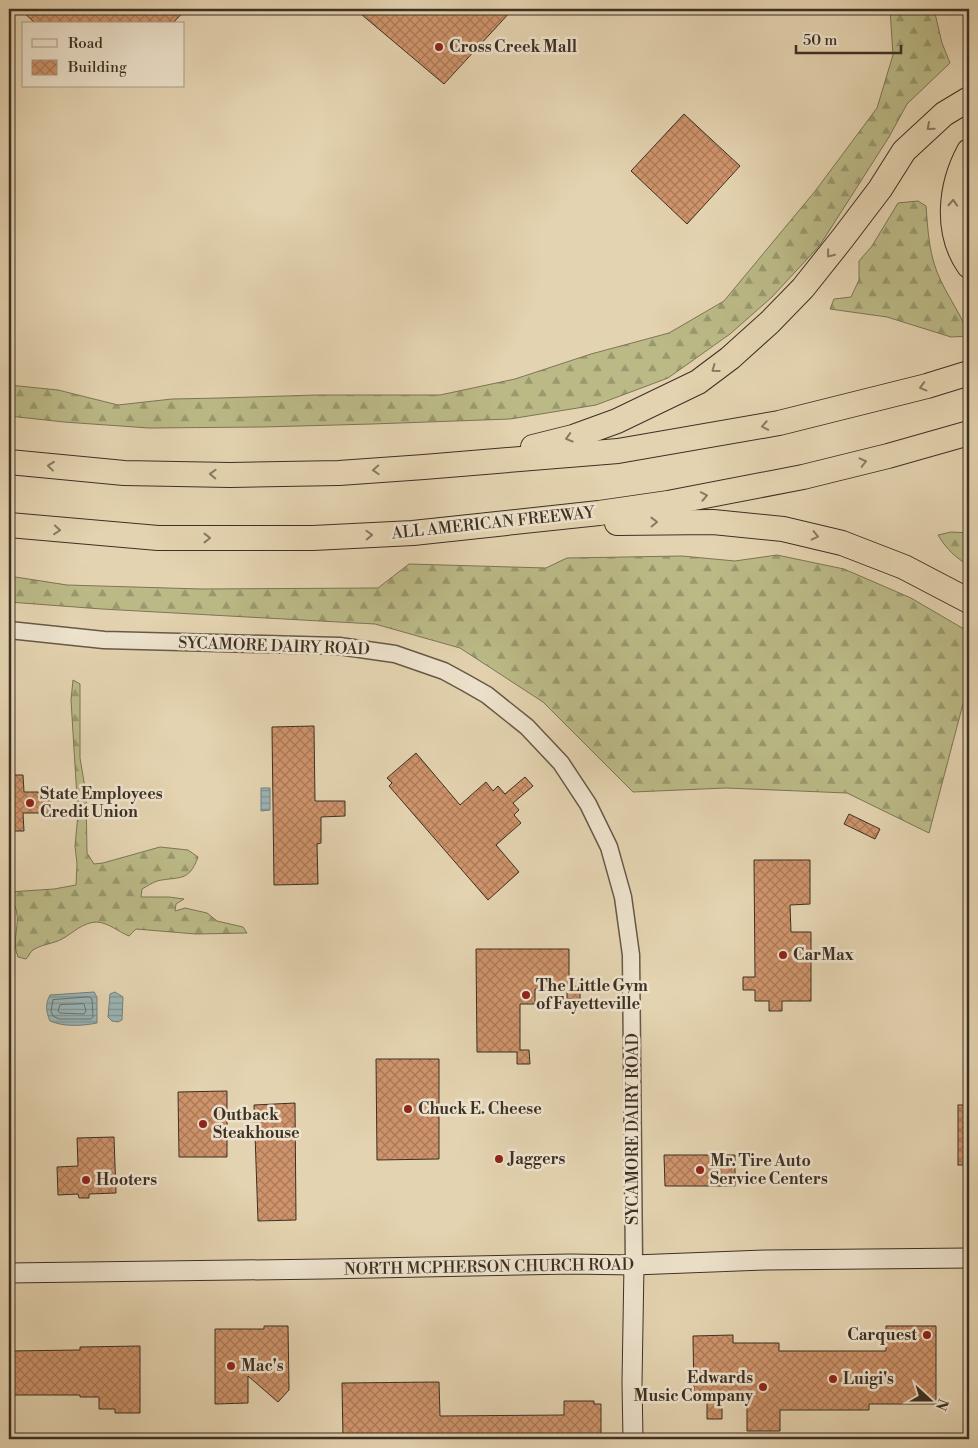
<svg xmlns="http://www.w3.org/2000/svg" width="978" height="1448" viewBox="0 0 978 1448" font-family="'Libre Bodoni',serif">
	<defs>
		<pattern id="forest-firs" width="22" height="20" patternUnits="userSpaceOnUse" patternTransform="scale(1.25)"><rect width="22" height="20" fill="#bbba87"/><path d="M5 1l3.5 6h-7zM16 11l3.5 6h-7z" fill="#99986e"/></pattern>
		<pattern id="water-rules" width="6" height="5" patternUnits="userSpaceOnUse" patternTransform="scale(1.25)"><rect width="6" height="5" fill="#9ab5b6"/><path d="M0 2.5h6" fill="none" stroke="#7f9494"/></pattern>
		<pattern id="building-cross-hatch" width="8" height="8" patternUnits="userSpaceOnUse" patternTransform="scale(1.25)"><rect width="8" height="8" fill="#cf946b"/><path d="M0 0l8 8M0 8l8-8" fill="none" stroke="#a97958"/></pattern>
	</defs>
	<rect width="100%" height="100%" fill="#e4d3b0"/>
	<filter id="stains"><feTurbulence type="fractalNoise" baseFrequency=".004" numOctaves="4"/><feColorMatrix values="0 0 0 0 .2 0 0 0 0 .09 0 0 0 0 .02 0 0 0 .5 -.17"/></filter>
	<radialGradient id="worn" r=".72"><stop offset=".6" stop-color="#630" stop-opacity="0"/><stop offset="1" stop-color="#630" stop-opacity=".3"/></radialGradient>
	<g fill="url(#forest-firs)" stroke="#7c7556">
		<path d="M890 9H934L942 43 950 63 907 104 889 137 820 245 772 297 730 334 668 378 596 405 510 419 372 424 263 427 149 428 64 422 9 416V385L58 390 118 405 172 399 220 398 317 395H440L515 379 591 354 669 333 724 301 816 190 877 108 893 55Z"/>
		<path d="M918 201 926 206C928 232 929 257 941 281 950 300 962 316 969 336L951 337 887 317 830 309 834 299 851 297 859 280V261L872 246 898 203Z"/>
		<path d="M951 532 969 533V565C956 559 945 547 938 535Z"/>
		<path d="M777 555 844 569 911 598 969 632V681L929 833 847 793 726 788 633 792 543 702 460 648 375 624 102 609 9 602V576L67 585 201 589 378 588 409 564 546 568 567 558 682 556 735 561Z"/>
		<path d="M73 680 80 684V758L86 794 87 853 94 864 103 863 160 847 188 850 198 857C189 883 178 876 157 881 152 883 147 886 142 889L141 897H169L184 899 176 904 175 911 185 908 207 913 217 921 243 927 247 933 196 934 136 929 129 936C117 931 109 923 97 922 83 922 73 933 62 939 53 944 42 944 33 950 30 952 29 956 26 959L18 957C10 939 23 922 14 904L9 903V892L54 889 76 885 77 864 75 846 78 814 71 700Z"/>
	</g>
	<g fill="url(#water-rules)" stroke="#75807c">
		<path d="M261 788H270V810L261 811Z"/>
		<path d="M94 992 97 997V1023C82 1026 64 1027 50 1021 46 1012 45 1004 50 995Z"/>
		<path d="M115 992 123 997 122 1020 118 1022 112 1021 108 1017 110 994Z"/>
	</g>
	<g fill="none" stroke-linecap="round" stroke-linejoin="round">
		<g stroke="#6c726d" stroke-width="1">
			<path d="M89 997 92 999 93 1017 91 1019H59L53 1016 51 1011 53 1000Z"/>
			<path d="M84 1004 86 1011 84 1014 60 1013 58 1011 60 1005Z"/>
		</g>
	</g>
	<g fill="url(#building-cross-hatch)" stroke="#3d3024">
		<path d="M20 9H186L172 24H36Z"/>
		<path d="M355 9H513L444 84Z"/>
		<path d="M684 114 740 166 687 224 631 171Z"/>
		<path d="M314 726 315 801H345V816L321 817V843L317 844 318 884 274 885 272 727Z"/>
		<path d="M416 753 460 805 486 782 493 791 498 786 505 794 525 777 533 786 513 803 519 810 514 815 521 823 496 845 519 872 488 900 389 786 392 783 387 778Z"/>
		<path d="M9 775H23L24 792H51V813H23L24 831H9Z"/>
		<path d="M849 814 880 829 875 839 844 824Z"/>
		<path d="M754 860H810V904L790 905 791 932H811V1001H782V1011H769V1001H755V990H743V977H755Z"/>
		<path d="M476 949H569V986H580V999H567V989H535V1004H520V1050H529L530 1064H517V1052H477Z"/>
		<path d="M376 1059H439V1159L377 1160Z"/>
		<path d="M227 1091V1157H179L178 1092Z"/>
		<path d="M295 1103 296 1220 258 1221 254 1105Z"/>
		<rect x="958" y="1105" width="11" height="60"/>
		<path d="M114 1137 116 1193 89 1194V1198H79L78 1194 58 1195 57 1167 78 1166 77 1138Z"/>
		<path d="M664 1155H735V1186H665Z"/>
		<path d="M264 1326H288L289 1390 278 1402 248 1376V1403L215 1404V1329H264Z"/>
		<path d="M886 1326H936V1404H869V1410H780V1431H747V1399H722V1419H707V1400H694L693 1336 733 1335V1343H779V1351H886Z"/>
		<path d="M140 1346V1413H115V1409H99V1397H80V1395H9V1351L80 1350V1347Z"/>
		<path d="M439 1382 440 1416 564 1415V1401H594V1404H601V1439H343L342 1383Z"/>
	</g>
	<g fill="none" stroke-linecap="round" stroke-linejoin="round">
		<g stroke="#675947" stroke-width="19">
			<path id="tertiary" d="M9 630 104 640 339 646 395 654 444 671 466 683 487 695 527 727 561 763 588 804 609 847 623 897 631 955 634 1265"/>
		</g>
		<g stroke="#3d3024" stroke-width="21">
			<g id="secondary">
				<path d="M9 1273 325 1269 570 1264 634 1265 766 1260 969 1258"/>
				<path d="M633 1439 632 1383 634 1265"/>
			</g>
		</g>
		<g stroke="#3d3024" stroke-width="26">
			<g id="motorway">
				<path d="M969 151C950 186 945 232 969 266"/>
				<path d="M533 447 573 437 617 421 698 382 730 358 770 322 803 288 842 239 880 189 904 151 944 114 969 99"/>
				<path d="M9 462 124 473 230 475 339 473 424 467 618 451 779 423 927 386 969 373"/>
				<path d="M617 523 713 522 783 529 842 543 904 567 969 601"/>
				<path d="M9 525 158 538H313L413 533 599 513 668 503 803 477 888 456 969 433"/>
			</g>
		</g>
		<use href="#tertiary" stroke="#ede2cc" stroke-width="16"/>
		<use href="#secondary" stroke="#ede2cc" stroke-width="19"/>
		<use href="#motorway" stroke="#e4d3b0" stroke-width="24"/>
	</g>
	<defs><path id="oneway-chevron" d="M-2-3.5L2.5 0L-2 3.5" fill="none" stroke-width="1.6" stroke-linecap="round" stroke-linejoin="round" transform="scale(1.25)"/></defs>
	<g stroke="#887963">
		<use href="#oneway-chevron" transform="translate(930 127) rotate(139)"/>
		<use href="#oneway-chevron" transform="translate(953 203) rotate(-87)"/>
		<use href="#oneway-chevron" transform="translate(830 254) rotate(129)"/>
		<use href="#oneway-chevron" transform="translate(715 369) rotate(144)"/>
		<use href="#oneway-chevron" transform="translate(923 387) rotate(165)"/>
		<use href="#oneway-chevron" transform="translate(765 426) rotate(169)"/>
		<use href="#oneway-chevron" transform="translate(569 438) rotate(164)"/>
		<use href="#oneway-chevron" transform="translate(863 462) rotate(-14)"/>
		<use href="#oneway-chevron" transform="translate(51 466) rotate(-174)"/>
		<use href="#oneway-chevron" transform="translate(376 470) rotate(177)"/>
		<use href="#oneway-chevron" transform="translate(213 474) rotate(-178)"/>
		<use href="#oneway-chevron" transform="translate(704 496) rotate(-11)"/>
		<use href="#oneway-chevron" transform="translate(654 522) rotate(-1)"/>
		<use href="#oneway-chevron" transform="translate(57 530) rotate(5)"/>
		<use href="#oneway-chevron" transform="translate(369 535) rotate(-2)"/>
		<use href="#oneway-chevron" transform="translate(815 536) rotate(13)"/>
		<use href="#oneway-chevron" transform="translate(207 538)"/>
	</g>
	<g fill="#8f2418" stroke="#ede2cc" stroke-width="2">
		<circle cx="439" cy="47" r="5"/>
		<circle cx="30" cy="803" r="5"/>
		<circle cx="783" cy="955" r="5"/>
		<circle cx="526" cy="995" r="5"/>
		<circle cx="408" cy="1109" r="5"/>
		<circle cx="203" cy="1124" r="5"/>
		<circle cx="499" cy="1159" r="5"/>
		<circle cx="700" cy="1170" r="5"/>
		<circle cx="86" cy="1180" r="5"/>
		<circle cx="927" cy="1335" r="5"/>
		<circle cx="231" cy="1366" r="5"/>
		<circle cx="833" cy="1379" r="5"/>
		<circle cx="763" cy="1387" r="5"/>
	</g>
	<g text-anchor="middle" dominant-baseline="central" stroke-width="5" stroke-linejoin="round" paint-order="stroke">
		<g font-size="16" font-weight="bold" fill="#3d3024" stroke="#ede2cc" text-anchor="start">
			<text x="449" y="47">Cross Creek Mall</text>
			<text x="40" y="794">State Employees<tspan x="40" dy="18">Credit Union</tspan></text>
			<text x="793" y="955">CarMax</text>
			<text x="536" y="986">The Little Gym<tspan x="536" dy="18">of Fayetteville</tspan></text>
			<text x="418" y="1109">Chuck E. Cheese</text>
			<text x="213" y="1115">Outback<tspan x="213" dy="18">Steakhouse</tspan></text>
			<text x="509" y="1159">Jaggers</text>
			<text x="710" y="1161">Mr. Tire Auto<tspan x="710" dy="18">Service Centers</tspan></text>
			<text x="96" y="1180">Hooters</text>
			<text x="917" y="1335" text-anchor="end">Carquest</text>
			<text x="241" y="1366">Mac's</text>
			<text x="753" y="1378" text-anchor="end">Edwards<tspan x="753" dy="18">Music Company</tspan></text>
			<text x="843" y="1379">Luigi's</text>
		</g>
		<g font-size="16" fill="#3d3024" stroke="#ede2cc">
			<text transform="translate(493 523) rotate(-6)">ALL AMERICAN FREEWAY</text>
			<text transform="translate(274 646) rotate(2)">SYCAMORE DAIRY ROAD</text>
			<text transform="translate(633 1129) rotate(-90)">SYCAMORE DAIRY ROAD</text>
			<text transform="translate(489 1267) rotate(-1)">NORTH MCPHERSON CHURCH ROAD</text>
		</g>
	</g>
	<rect width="978" height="1448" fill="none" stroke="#e4d3b0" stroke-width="30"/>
	<rect x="10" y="10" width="958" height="1428" fill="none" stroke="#3d3024" stroke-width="2.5"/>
	<rect x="15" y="15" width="948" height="1418" fill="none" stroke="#3d3024"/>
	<rect x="22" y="22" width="162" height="65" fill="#ede2cc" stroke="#a79b89"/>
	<rect x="32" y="39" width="25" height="8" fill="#ede2cc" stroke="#a79b89"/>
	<text x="68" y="48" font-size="15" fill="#3d3024">Road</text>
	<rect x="32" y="60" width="25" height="15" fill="url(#building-cross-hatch)" stroke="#a79b89"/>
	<text x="68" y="72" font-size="15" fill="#3d3024">Building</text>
	<g transform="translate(930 1400) rotate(111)" stroke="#ede2cc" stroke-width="4" paint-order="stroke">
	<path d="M0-4L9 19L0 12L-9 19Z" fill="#3d3024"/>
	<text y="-8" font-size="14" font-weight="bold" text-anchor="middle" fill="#3d3024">N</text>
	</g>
	<path d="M796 45v8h105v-8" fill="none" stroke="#3d3024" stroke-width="2.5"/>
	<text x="803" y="45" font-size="15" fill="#3d3024" stroke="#ede2cc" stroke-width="4" paint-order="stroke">50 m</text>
	<rect width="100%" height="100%" filter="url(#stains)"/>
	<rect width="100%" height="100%" fill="url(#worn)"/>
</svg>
